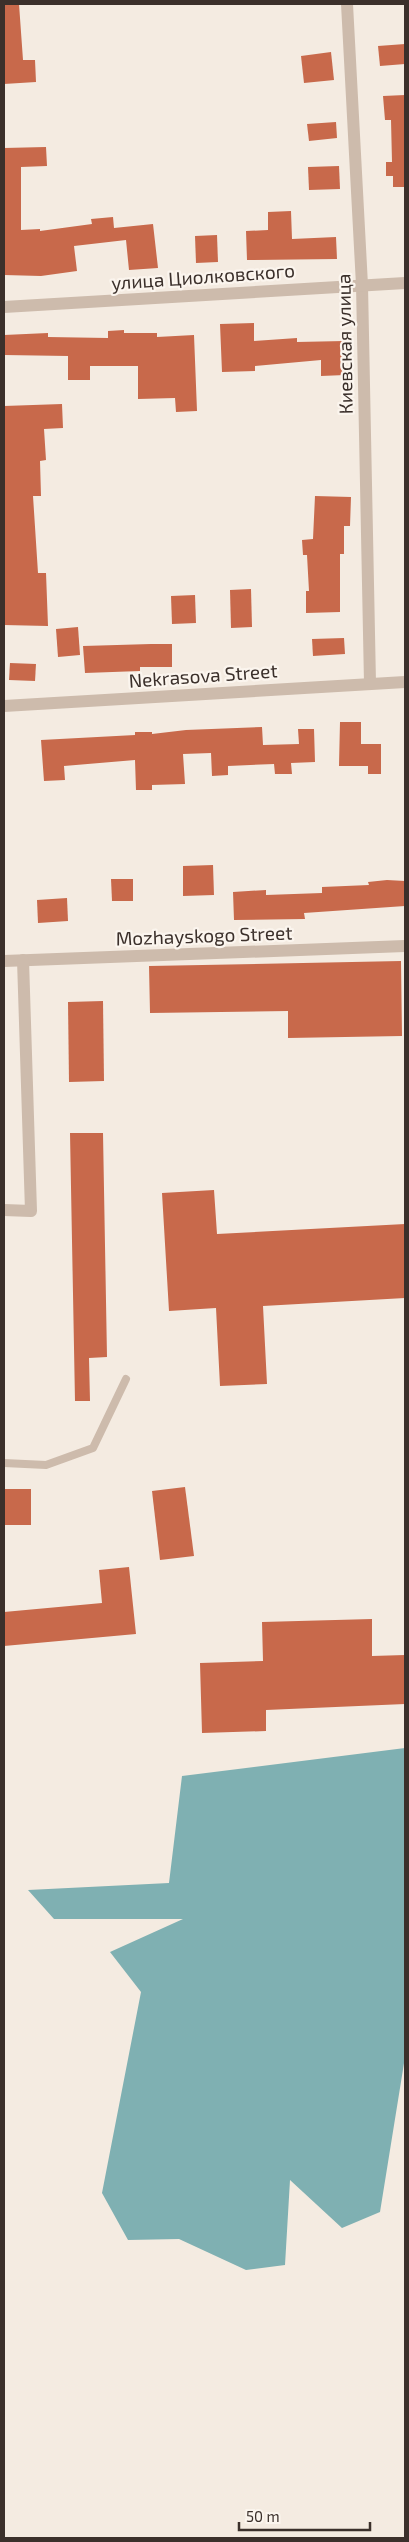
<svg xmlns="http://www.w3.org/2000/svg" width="409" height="2542" viewBox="0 0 409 2542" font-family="'Exo 2',sans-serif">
	<rect width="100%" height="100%" fill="#f4ebe1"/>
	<path fill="#7fb0b2" d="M405 1748V2057L380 2212 342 2228 290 2180 285 2265 246 2270 179 2239 128 2240 102 2193 141 1992 110 1952 183 1919H54L28 1890 169 1883 182 1776Z"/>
	<g fill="#c8694b">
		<path d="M4 4H19L23 60H35L36 82 4 84Z"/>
		<path d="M405 44V64L380 66 378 46Z"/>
		<path d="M331 52 334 80 304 83 301 56Z"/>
		<path d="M405 95V187H393V176H386V162H392L391 120H385L383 96Z"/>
		<path d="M336 122 337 138 309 141 307 124Z"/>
		<path d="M46 147 47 166 21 167V230L40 229V231L92 224 91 219 113 217 114 228 153 224 158 268 129 270 126 240 74 246 77 271 41 276 4 275V148Z"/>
		<path d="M339 166 340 189 309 190 308 167Z"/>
		<path d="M291 211 292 239 336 237 337 259 247 260 246 231 268 230V212Z"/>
		<path d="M217 235 218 262 196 263 195 236Z"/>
		<path d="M254 323V341L297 338V342L344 341 345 375 321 376V360L255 366V371L222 372 220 324Z"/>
		<path d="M124 330V333H157V337L194 335 197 411 176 412 175 398 138 399V366H90V380H68V356L4 355V335L48 333V337L108 338V331Z"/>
		<path d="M62 404 63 428 44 429 46 460 40 461 41 496H33L38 573H46L48 626 4 625V406Z"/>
		<path d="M315 496 351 497 350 526H344V554H340V612L306 613V591H309L307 555H303L302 540 313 539Z"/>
		<path d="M251 589 252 627 231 628 230 590Z"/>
		<path d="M195 595 196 623 172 624 171 596Z"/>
		<path d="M78 627 80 655 58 657 56 629Z"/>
		<path d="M344 638 345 654 313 656 312 639Z"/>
		<path d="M151 644H172V667H140V671L85 673 83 646Z"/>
		<path d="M10 663 36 664 35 681 9 680Z"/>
		<path d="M340 722H361V744H381V774H368V766H339Z"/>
		<path d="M262 727 263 745 299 744 298 729H314L315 762 291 763 292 774H275L274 764 228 766V775L212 776 211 753 183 754 185 784 152 785V790H136L135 760 64 766 65 780 44 781 41 740 135 735V732H152V734L186 730Z"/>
		<path d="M213 865 214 895 183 896V866Z"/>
		<path d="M111 879H133V901H112Z"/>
		<path d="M387 880 405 881V906L304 913 305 919 234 920 233 892 266 890V895L322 893V887L369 885 368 882Z"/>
		<path d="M67 898 68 921 38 923 37 900Z"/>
		<path d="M401 961 402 1036 288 1038V1011L150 1013 149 966Z"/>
		<path d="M103 1001 104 1081 69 1082 68 1002Z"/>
		<path d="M70 1133H103L107 1357 89 1358 90 1401H75Z"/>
		<path d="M214 1190 217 1234 405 1224V1298L263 1306 267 1384 220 1386 216 1308 169 1311 162 1193Z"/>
		<path d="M185 1487 194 1556 160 1560 152 1491Z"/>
		<rect x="4" y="1489" width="27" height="36"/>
		<path d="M129 1567 136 1634 4 1646V1612L102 1603 99 1570Z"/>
		<path d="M372 1619V1656L405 1655V1704L266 1710V1731L202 1733 200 1663 263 1661 262 1622Z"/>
	</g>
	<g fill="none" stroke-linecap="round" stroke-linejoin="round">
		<path stroke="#cdbbac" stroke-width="8" d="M4 1463 46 1465 93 1448 126 1379"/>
		<g stroke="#cdbbac" stroke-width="12">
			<path d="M347 4 362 285 370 683"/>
			<path d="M4 307 405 283"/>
			<path d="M4 706 405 682"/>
			<path d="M4 961 405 946"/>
			<path d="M4 1210 31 1211 23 960"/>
		</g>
	</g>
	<g text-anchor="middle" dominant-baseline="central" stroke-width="4.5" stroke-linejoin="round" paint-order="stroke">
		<g font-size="19" fill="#3b302b" stroke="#fbf5ee">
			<text transform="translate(203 276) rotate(-4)">улица Циолковского</text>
			<text transform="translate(344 344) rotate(-91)">Киевская улица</text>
			<text transform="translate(203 675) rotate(-4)">Nekrasova Street</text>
			<text transform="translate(204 935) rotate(-2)">Mozhayskogo Street</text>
		</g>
	</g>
	<rect width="409" height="2542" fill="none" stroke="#3b302b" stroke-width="10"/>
	<path d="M239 2522v8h131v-8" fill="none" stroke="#3b302b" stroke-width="2.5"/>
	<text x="246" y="2522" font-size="15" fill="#3b302b" stroke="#fbf5ee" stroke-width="4" paint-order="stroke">50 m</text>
</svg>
